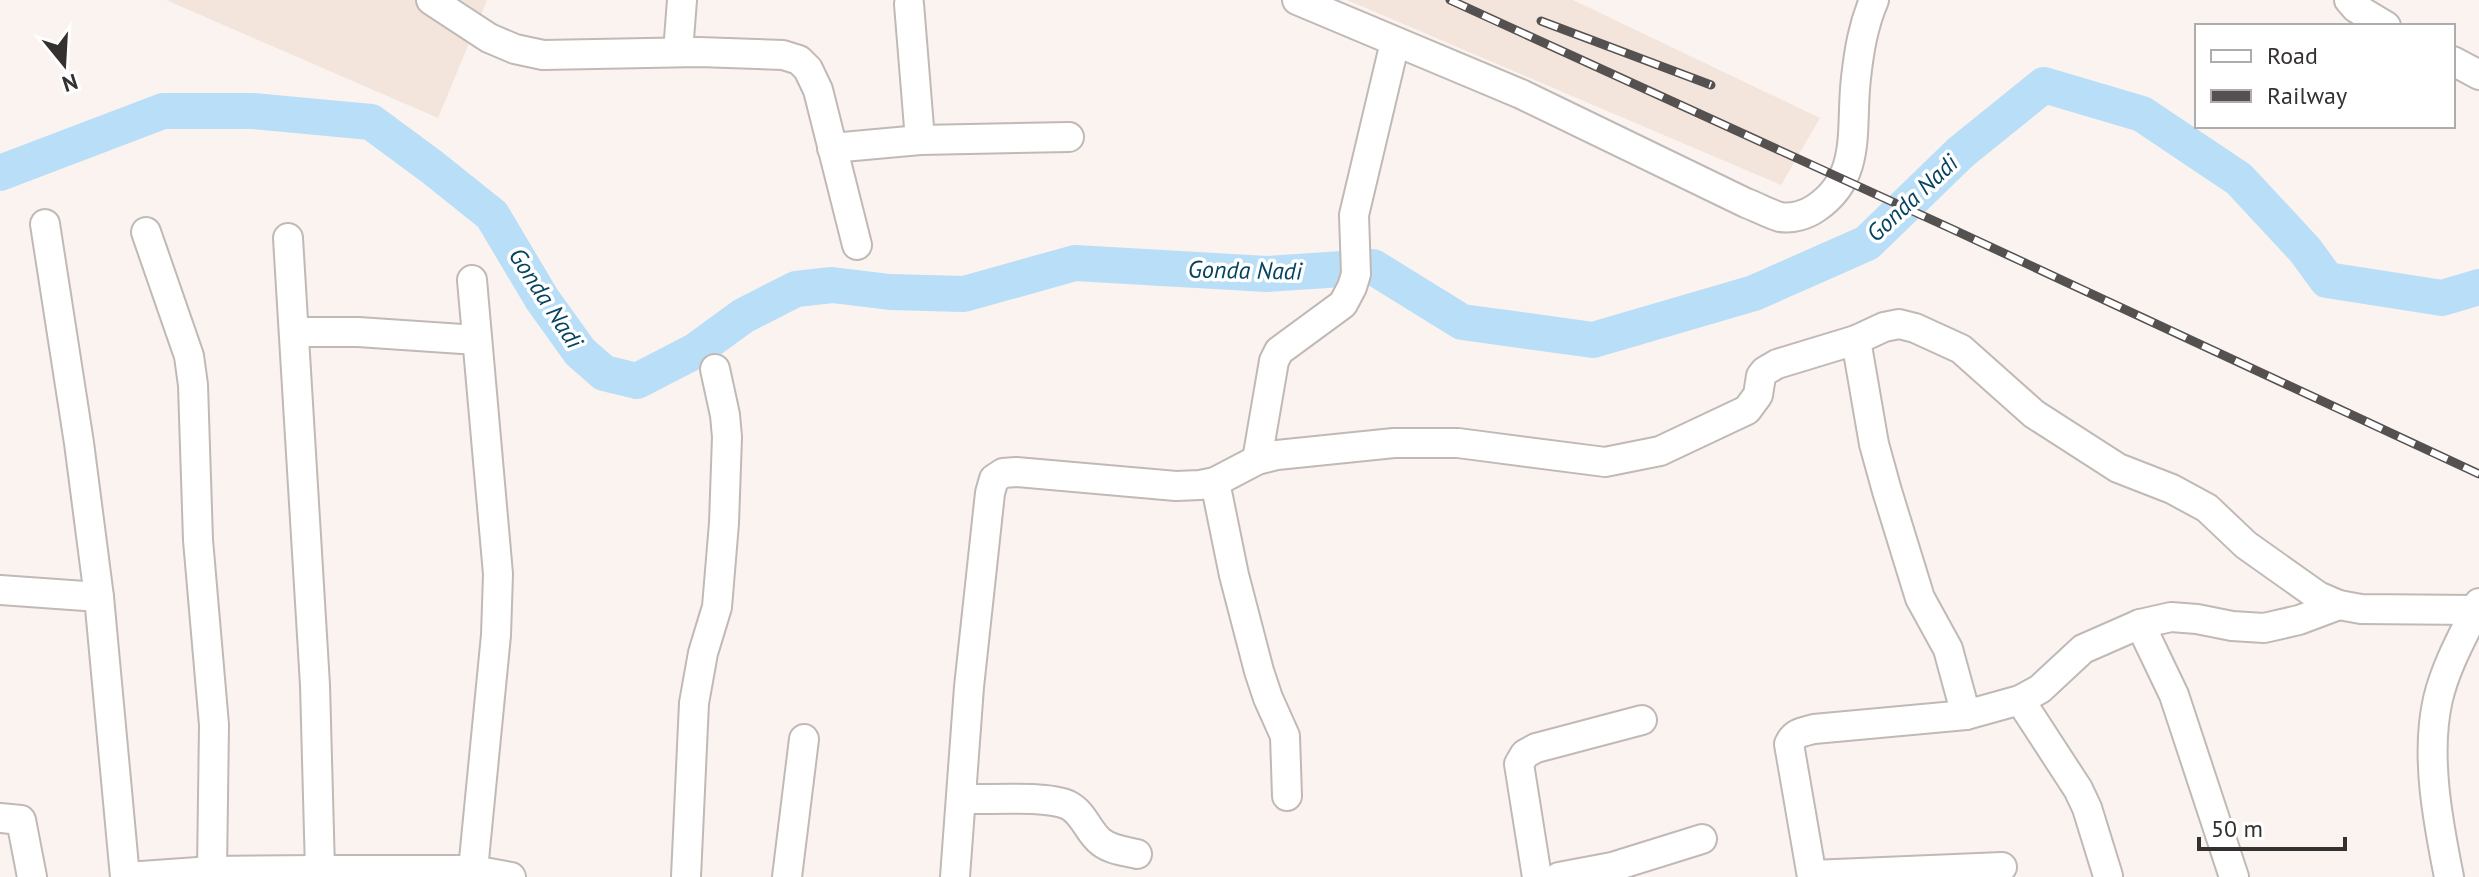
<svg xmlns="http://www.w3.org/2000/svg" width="2479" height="877" viewBox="0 0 2479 877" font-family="'PT Sans',sans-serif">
	<rect width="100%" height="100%" fill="#faf3ef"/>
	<g fill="#f3e5dc">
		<path d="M166 0H487L438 118Z"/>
		<path d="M1347 0H1573L1820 118 1781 185Z"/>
	</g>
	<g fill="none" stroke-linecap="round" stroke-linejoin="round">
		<path stroke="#b9def8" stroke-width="36" d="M0 173 163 111H252L371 122 432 167 492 215 542 299 580 352 604 373 637 381 695 351 743 316 796 289 832 285 890 292 964 294 1075 263 1267 274 1373 267 1462 322 1593 340 1754 293 1867 243 1961 152 2044 85 2142 114 2239 179 2305 250 2327 280 2442 298 2479 287"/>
		<g stroke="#c0b9b5" stroke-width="32">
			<g id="minor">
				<path d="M431 0 489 38 515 49 543 55 699 52 783 55 799 60 808 69 818 90 857 245"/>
				<path d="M1297 0 1521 94 1746 203C1757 207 1769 214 1780 217 1792 219 1806 215 1816 208 1863 176 1850 128 1856 78 1859 51 1863 26 1874 0"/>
				<path d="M2349 0 2356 8 2386 26"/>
				<path d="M909 4 920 140"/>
				<path d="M678 52 682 0"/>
				<path d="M2453 61 2479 75"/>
				<path d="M832 148 920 140 1069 137"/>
				<path d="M45 224 79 443 99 597 125 877"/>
				<path d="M146 232 189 356 193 385 198 540 214 725 212 871"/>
				<path d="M288 238 315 685 320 870"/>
				<path d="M472 280 498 574 496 635 473 870"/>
				<path d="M294 332H358L477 340"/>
				<path d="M1856 340 1874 444 1887 491 1920 598 1948 649 1966 715"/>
				<path d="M1257 460 1274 361 1279 351 1343 304 1352 287 1356 274 1354 215 1395 42"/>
				<path d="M1215 482 1234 575 1259 671 1268 698 1285 736 1287 796"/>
				<path d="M0 590 99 597"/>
				<path d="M2140 624 2174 695 2234 877"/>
				<path d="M2020 700 2078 789 2087 808 2108 876"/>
				<path d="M961 799C988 800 1045 795 1068 805 1084 813 1088 832 1101 842 1111 850 1125 851 1137 854"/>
				<path d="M0 818 21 820 32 877"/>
				<path d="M1812 875 2002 867"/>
				<path d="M127 877 212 871 320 870H473L511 877"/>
				<path d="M686 877 694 703 703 653 717 607 724 523 727 437 725 415 715 369"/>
				<path d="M787 877 804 739"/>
				<path d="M955 877 969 687 990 493 994 479 1003 473 1016 472 1176 486 1200 485 1215 482 1257 460 1277 455 1394 443H1458L1605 462 1660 451 1747 410 1758 395 1761 376 1765 371 1777 364 1856 340 1884 327 1899 324 1915 328 1961 349 2034 414 2118 468 2172 489 2207 508 2246 545 2318 596 2339 605 2361 609 2475 610"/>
				<path d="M1537 877 1519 764 1525 754 1536 748 1642 720"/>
				<path d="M1559 877 1612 867 1702 839"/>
				<path d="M1812 877 1789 744C1794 733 1802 732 1814 729L1966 715 2020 700 2040 689 2083 649 2140 624 2171 617 2197 619 2232 626 2264 628 2299 620 2339 605"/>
				<path d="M2449 877C2438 822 2425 755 2438 699 2446 665 2464 634 2479 603"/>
			</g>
		</g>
		<use href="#minor" stroke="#fff" stroke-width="28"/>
		<g stroke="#555150" stroke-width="9">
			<g id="rail">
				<path d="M1450 0 1952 229 2479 474"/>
				<path d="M1541 21 1711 85"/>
			</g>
		</g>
		<use href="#rail" stroke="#fff" stroke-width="6" stroke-dasharray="18" stroke-linecap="butt"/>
	</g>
	<g text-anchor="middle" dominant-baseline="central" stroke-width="7" stroke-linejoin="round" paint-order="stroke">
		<g font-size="24" font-style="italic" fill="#064361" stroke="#fff">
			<text transform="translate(1912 198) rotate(-43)">Gonda Nadi</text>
			<text transform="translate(1245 270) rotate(1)">Gonda Nadi</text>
			<text transform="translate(546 298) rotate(57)">Gonda Nadi</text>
		</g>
	</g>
	<rect x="2195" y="24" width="260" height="104" fill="#ffffff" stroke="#aeadac" stroke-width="2"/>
	<rect x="2211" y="50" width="40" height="12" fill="#ffffff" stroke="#aeadac" stroke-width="2"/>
	<text x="2267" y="64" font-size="24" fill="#343130">Road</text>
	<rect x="2211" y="90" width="40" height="12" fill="#555150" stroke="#aeadac" stroke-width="2"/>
	<text x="2267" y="104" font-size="24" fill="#343130">Railway</text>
	<g transform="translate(64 64) rotate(162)" stroke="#ffffff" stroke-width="6" paint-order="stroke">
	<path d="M0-6L14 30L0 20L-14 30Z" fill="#343130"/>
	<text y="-12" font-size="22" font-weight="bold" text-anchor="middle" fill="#343130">N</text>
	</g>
	<path d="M2199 837v12h146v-12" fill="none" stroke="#343130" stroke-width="4"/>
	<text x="2211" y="837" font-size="24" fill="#343130" stroke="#ffffff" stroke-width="6" paint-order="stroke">50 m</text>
</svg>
